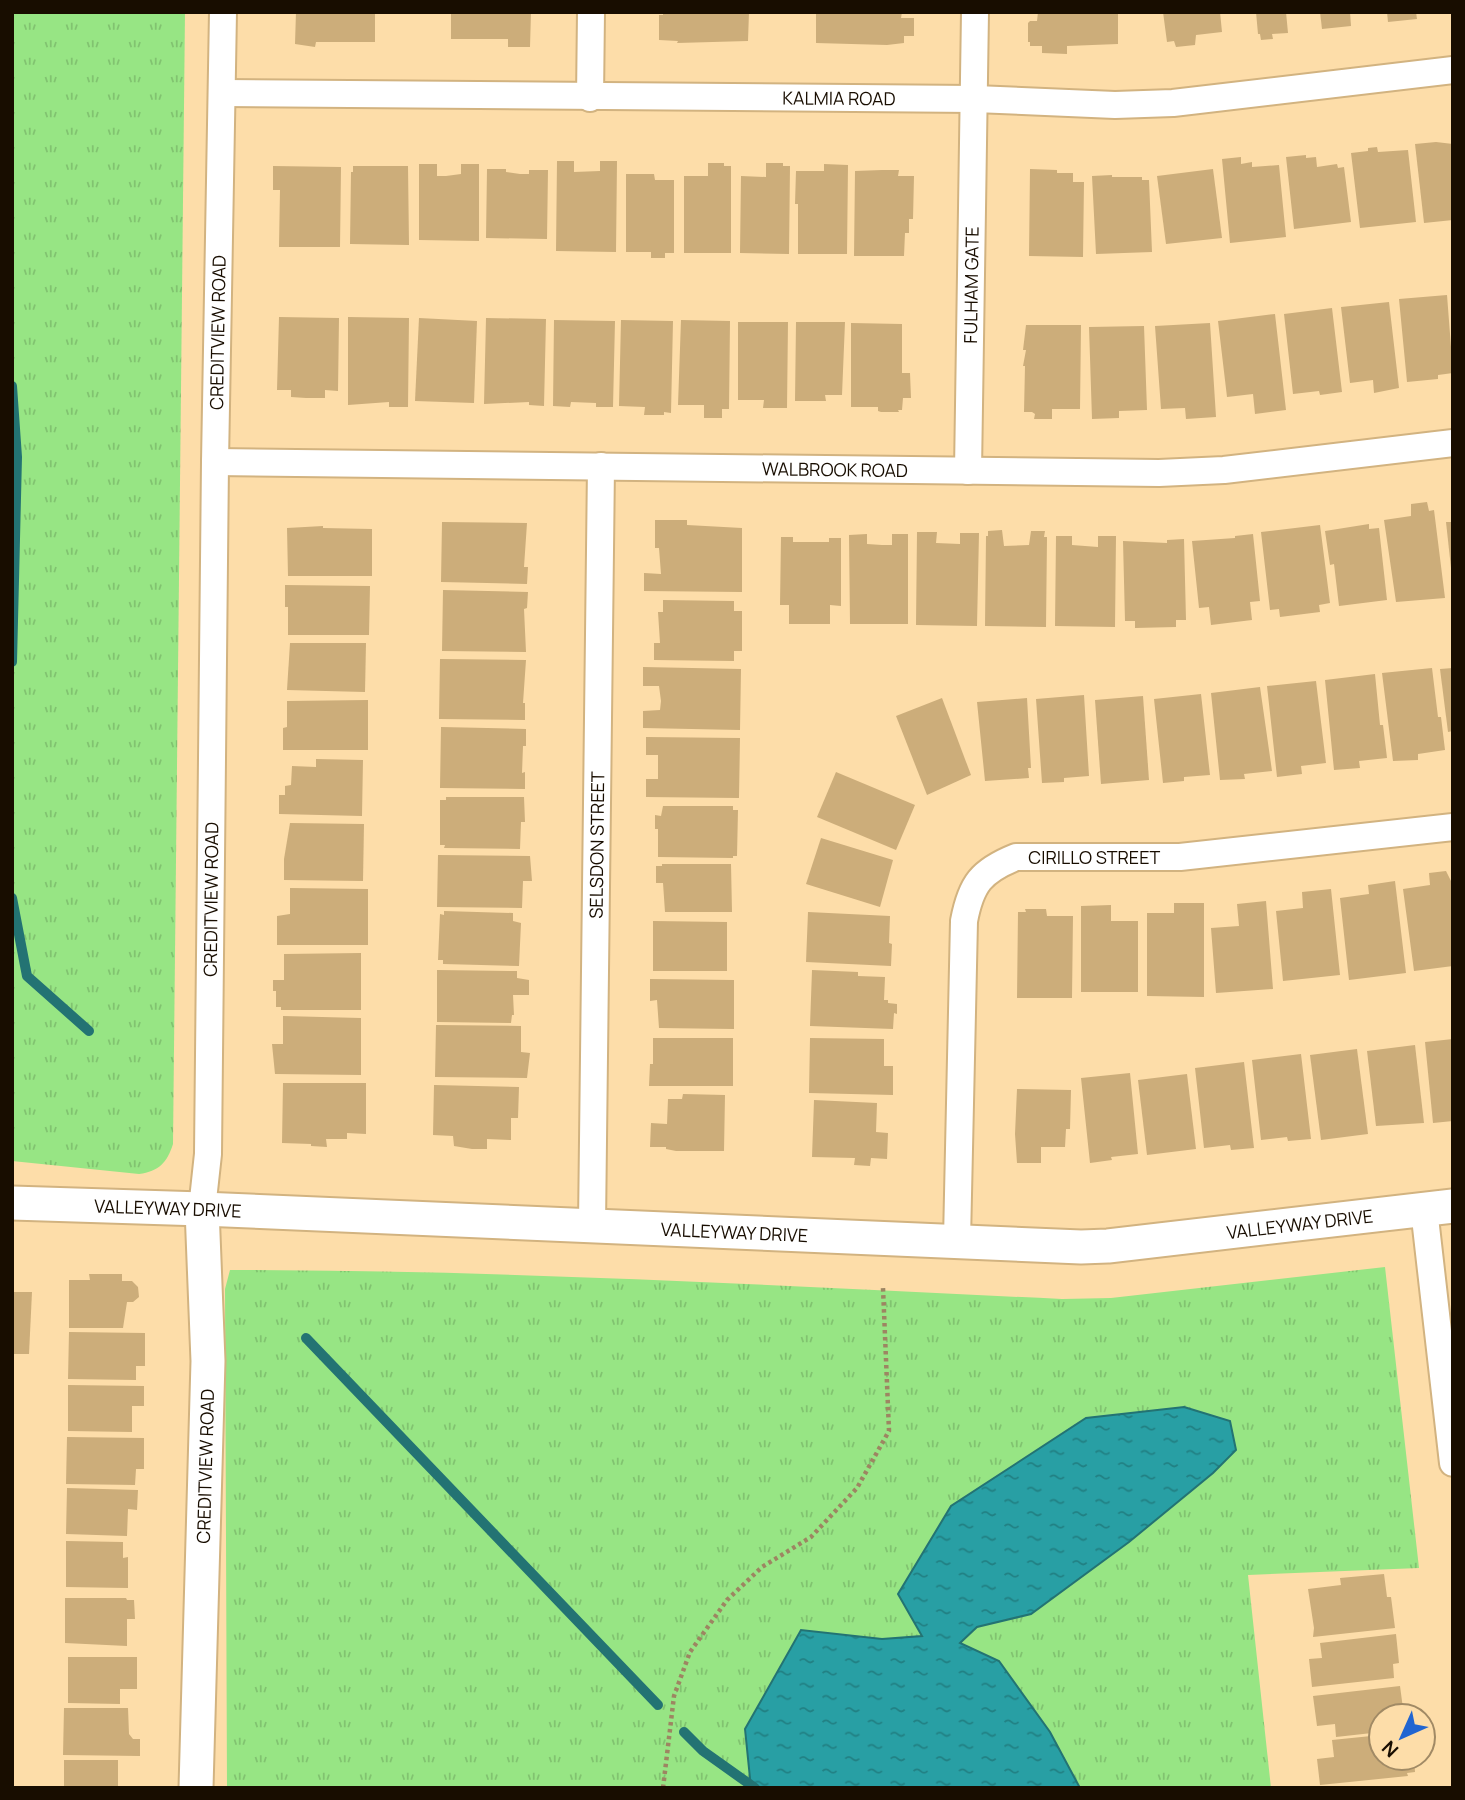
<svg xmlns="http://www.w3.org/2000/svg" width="1465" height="1800" viewBox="0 0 1465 1800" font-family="Manrope,sans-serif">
	<defs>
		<pattern id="grass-tufts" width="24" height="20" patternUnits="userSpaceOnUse" patternTransform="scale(1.75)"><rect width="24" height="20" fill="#97e584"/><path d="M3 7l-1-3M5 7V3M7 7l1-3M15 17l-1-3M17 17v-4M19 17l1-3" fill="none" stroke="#81c370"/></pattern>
		<pattern id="water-ripples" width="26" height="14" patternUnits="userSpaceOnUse" patternTransform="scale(1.75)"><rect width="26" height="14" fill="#289fa4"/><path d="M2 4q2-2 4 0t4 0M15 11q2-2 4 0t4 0" fill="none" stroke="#218083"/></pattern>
	</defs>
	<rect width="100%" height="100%" fill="#fddda9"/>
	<g fill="url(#grass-tufts)">
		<path d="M12 12H185L173 1144C167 1163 159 1171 139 1174L12 1161Z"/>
		<path d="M1385 1267 1419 1568 1248 1575 1271 1788H227L225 1289 230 1270C507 1270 785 1286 1062 1299L1111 1298Z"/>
	</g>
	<path fill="url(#water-ripples)" stroke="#237373" stroke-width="2" d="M1184 1407 1230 1421 1236 1450 1213 1473 1129 1542 1031 1614 977 1627 960 1643 999 1661 1050 1732 1080 1788H751L745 1729 801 1630 882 1639 922 1636 898 1594 951 1506 1086 1418Z"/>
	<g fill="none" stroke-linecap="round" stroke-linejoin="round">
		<g stroke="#237373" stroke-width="10">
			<path d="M12 386 17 457 12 662"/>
			<path d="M12 898 27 976 89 1031"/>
			<path d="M306 1338 658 1705"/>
			<path d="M684 1732 703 1751 755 1788"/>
		</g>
	</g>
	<g fill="#ccad7a">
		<path d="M296 12H375V42H316L315 47 295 44Z"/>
		<path d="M451 12H531L530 47H508V39H451Z"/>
		<path d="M663 12H749L748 41 677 43 678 41 659 40V15H663Z"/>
		<path d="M816 12H902L901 18H914V36H904V43L887 45 816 43Z"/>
		<path d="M1038 12H1118V44L1067 46V54L1042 53V46H1030V42H1028V23L1030 21H1037Z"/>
		<path d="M1163 12H1220L1222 32 1196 35 1195 45 1176 47 1174 41 1167 42Z"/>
		<path d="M1256 12H1286L1288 33 1272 34 1273 39 1261 40 1260 34H1258Z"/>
		<path d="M1320 12H1350L1351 26 1322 29Z"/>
		<path d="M1387 12H1416L1417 19 1388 22Z"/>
		<path d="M1436 142 1453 144V220L1424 223 1415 144Z"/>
		<path d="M1377 147 1378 152 1408 150 1416 222 1360 228 1351 153 1368 151V148Z"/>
		<path d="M1306 155V158L1316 157 1317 167 1337 164 1338 168 1344 167 1351 222 1294 229 1286 157Z"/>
		<path d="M1241 157V164L1252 162V167L1279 165 1286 237 1230 243 1222 159Z"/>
		<path d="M557 161H574V172L600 171V161H617L616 252 556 251Z"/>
		<path d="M708 163H724V166H731V253H684V176H708Z"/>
		<path d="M766 163H783V166H790L789 254 740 253 741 176 766 177Z"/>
		<path d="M419 164H437V176H446L461 174V164H479V241L419 240Z"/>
		<path d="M824 164 848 165 847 254H798V204H795L796 171H824Z"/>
		<path d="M273 166 341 167 340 247H279L280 190H273Z"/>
		<path d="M353 166H408L409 245 350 244 351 172H353Z"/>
		<path d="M487 169H506V172L520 174H529V170H548L547 239 486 238Z"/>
		<path d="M1030 169 1057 170V173H1073V182H1084L1083 257 1029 256Z"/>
		<path d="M1213 169 1222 238 1166 244 1157 176Z"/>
		<path d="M882 170H899L898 176H914L913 219H909V233H905L904 256H854L855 171Z"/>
		<path d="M626 174H654L655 180H674V253H665V258H651V252H626Z"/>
		<path d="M1112 175V177H1142V180H1149L1152 252 1096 254 1092 176Z"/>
		<path d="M1447 295 1453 373 1438 375V379L1407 382 1399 299Z"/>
		<path d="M1389 302 1399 388 1374 393 1373 380 1350 383 1341 307Z"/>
		<path d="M1332 308 1342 392 1320 395 1319 391 1293 394 1284 314Z"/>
		<path d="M1275 314 1286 410 1255 414 1253 394 1227 397 1218 321Z"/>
		<path d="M279 317 339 318 338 391 325 390V398H306L291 397V390H277Z"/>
		<path d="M348 317 409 318 408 407H389V402L348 405Z"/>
		<path d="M419 318 477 321 474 403 415 401Z"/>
		<path d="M486 318 546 319 544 406 529 405V402L484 404Z"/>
		<path d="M554 320 615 321 613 407H596V403L571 402 570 407 553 406Z"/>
		<path d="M621 320 673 321 671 413 664 412V415H644L645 407 619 406Z"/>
		<path d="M681 320 730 321 729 409H722V418H704V405H678Z"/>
		<path d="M738 322H788L787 408H763L764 400H738Z"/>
		<path d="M796 322H845L842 395H825L826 401H795Z"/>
		<path d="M851 323 902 324V373H910L911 398H903L902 410H898L899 412H881L878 411V407H851Z"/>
		<path d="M1210 323 1216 417 1186 419 1185 408 1161 409 1155 326Z"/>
		<path d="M1026 325H1081L1080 409H1052V419H1034L1035 414 1032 412H1024L1025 366H1023L1026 350H1023Z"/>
		<path d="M1144 326 1147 410 1119 411V418L1092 419 1089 327Z"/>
		<path d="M1427 502 1429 511 1434 510 1445 598 1396 602 1384 520 1411 516V504Z"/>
		<path d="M655 520H687V525L742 528V592L644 591V573L661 574 659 548H655Z"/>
		<path d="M442 522 527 523 524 567H528L527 584 441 582Z"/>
		<path d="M1446 522H1453V568H1451Z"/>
		<path d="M1369 524V529L1379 528 1387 600 1339 606 1334 564 1330 565 1325 531Z"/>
		<path d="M1320 525 1330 603 1319 605 1320 612 1280 617 1279 609 1270 610 1261 532Z"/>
		<path d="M323 526V528L372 529V576H288L287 528Z"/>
		<path d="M1002 530 1004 546 1029 545 1031 531H1045L1044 537H1047L1046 627 985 626 986 536H988V531Z"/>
		<path d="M917 532H937L936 543 960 544V533H979L977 626 916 625Z"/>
		<path d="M867 534V544L882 545H892V534H908V624H850L849 535Z"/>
		<path d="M1253 534 1260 601 1250 602 1252 620 1211 625 1209 607 1199 608 1192 541 1235 538V536Z"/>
		<path d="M1056 536H1072V545L1098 547V536H1116L1115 627 1055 626Z"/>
		<path d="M781 537H793V542H829V538H841V606L830 605V624H789V605H780Z"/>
		<path d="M1184 539 1186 620H1176V627L1135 628V621H1125L1123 541 1167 543V540Z"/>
		<path d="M285 585 370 586 369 635H288V607H285Z"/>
		<path d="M443 590 528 592 527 608 524 609 526 652 442 651Z"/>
		<path d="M663 600 734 601V611H742V651H734V661L654 660V643H660L658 612H663Z"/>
		<path d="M290 643H366L365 692 287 690Z"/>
		<path d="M440 659 526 660 523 703H525V720L439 719Z"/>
		<path d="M643 667 741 669 740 730 643 728V711L660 710 661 701 659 686H643Z"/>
		<path d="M1432 668 1438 717H1441L1445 750 1418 754V760L1393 761 1382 673Z"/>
		<path d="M1453 668V731L1448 732 1440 669Z"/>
		<path d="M1375 674 1380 725H1383L1387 758 1359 761 1360 768 1334 770 1325 680Z"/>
		<path d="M1316 681 1326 763 1301 766 1302 774 1277 777 1267 686Z"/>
		<path d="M1260 687 1272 771 1244 774 1245 779 1220 780 1211 693Z"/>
		<path d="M1201 694 1210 775 1184 777V781L1163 783 1154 699Z"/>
		<path d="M1084 695 1089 776 1064 778V782L1042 783 1036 699Z"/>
		<path d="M1143 696 1149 780 1101 784 1095 700Z"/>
		<path d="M942 698 971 775 927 795 896 716Z"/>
		<path d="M1027 698 1031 768H1028L1029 778 985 781 977 702Z"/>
		<path d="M368 700V750H283V728L287 727V701Z"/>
		<path d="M441 727 526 729V746H523L522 773 525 772V789L440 788Z"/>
		<path d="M646 737 740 738 739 798 646 797V779H658V755H646Z"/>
		<path d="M316 759 363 760 362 816 279 814V795H285V786L291 785 292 766 316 767Z"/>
		<path d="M836 772 915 805 896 850 817 817Z"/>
		<path d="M446 797H524L525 822H521L520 849 444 848 445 845H440V800H446Z"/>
		<path d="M663 806H733V810H738L737 856H733V858L658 857V829H655V815L661 816Z"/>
		<path d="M290 823 364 824 363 881 284 880V859Z"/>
		<path d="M821 838 893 860 880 907 806 884Z"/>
		<path d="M438 855 530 856 532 881H523L522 908 437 907Z"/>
		<path d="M662 864H731L732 912H665L663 883H656V866H662Z"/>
		<path d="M1446 871 1453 885V966L1414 971 1403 889 1430 885 1429 873Z"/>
		<path d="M1395 881 1406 973 1349 980 1340 898 1369 894 1368 885Z"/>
		<path d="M290 888 368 889V945H277V916L290 914Z"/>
		<path d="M1331 889 1340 975 1283 981 1276 911 1303 908 1302 892Z"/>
		<path d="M1266 901 1273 989 1216 993 1211 928 1239 926 1237 904Z"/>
		<path d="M1174 903H1204V997L1147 996V913H1174Z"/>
		<path d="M1111 905V921H1138V992H1081V906Z"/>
		<path d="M1025 909H1046L1047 916H1073L1072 998H1017L1018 912H1026Z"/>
		<path d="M444 911 513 913V921L521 923 519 966 443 964V960H438L440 914 444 915Z"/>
		<path d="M808 912 890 916 889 943 892 944 891 966 806 962Z"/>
		<path d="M653 921 727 922V971H653Z"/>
		<path d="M361 953V1010H281V1007H276V991H273V980H284V954Z"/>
		<path d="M437 970 517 971V978L529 980V995H513L514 1015H512L511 1023 437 1022Z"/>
		<path d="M812 970 858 972V976L885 977 884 1000H888V1003L897 1004V1014L894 1013 893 1029 810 1026Z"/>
		<path d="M650 979 734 980V1029L659 1028 657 1000 650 1001Z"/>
		<path d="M283 1016 361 1018V1075L275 1074 272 1044H283Z"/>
		<path d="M436 1025 521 1026V1052L530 1053 527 1078 435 1077Z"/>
		<path d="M653 1038H733V1086H649L650 1064H653Z"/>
		<path d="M810 1038 884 1039V1066H893V1095L809 1093Z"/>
		<path d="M1453 1039V1121L1433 1123 1425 1042Z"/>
		<path d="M1415 1045 1424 1123 1376 1126 1367 1051Z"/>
		<path d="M1357 1049 1368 1134 1321 1140 1310 1055Z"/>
		<path d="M1301 1054 1311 1139 1288 1141 1287 1137 1261 1140 1252 1060Z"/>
		<path d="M1244 1062 1254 1148 1231 1150 1230 1145 1204 1148 1195 1068Z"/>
		<path d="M1130 1073 1138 1154 1111 1157 1112 1160 1090 1163 1081 1078Z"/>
		<path d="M1187 1074 1196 1149 1147 1155 1138 1080Z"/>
		<path d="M283 1083H366V1134L347 1133V1139H326L327 1147 311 1146V1144L282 1143Z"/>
		<path d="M434 1085 519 1087 518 1118H511V1140L487 1139V1149H472L454 1146 453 1136 433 1135Z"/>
		<path d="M1017 1089 1071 1090 1070 1129H1066L1065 1147H1041V1163H1017L1015 1134Z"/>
		<path d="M683 1094 725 1095 724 1151H676L666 1149V1147H650L651 1123 667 1124 668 1099H682Z"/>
		<path d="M814 1100 877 1103 876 1132 888 1133 887 1159 871 1158 870 1166 854 1165 855 1158 812 1157Z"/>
		<path d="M89 1274H122V1281H132L138 1287 139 1297 133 1302H127L123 1328H69V1280H90Z"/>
		<path d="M12 1292H32L29 1354H12Z"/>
		<path d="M69 1332 145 1333V1366H136V1380L68 1379Z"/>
		<path d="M68 1385 144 1386V1406H132V1432L68 1431Z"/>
		<path d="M67 1437 144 1438V1469H136L135 1485 66 1484Z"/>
		<path d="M67 1488 138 1490 137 1510 128 1509 127 1536 66 1534Z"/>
		<path d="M66 1541 123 1542V1558L128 1557V1588L66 1587Z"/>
		<path d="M1384 1574 1387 1597H1391L1395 1628 1313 1637 1314 1628 1308 1589 1341 1585 1340 1578Z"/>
		<path d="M65 1598H126L127 1600H134L135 1619H127V1646L65 1643Z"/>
		<path d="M1396 1634 1399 1663 1393 1664 1394 1678 1312 1687 1309 1659 1322 1658 1320 1643Z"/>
		<path d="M68 1657H137V1689H120V1704L68 1703Z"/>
		<path d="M1400 1686 1404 1716H1381V1732L1336 1737 1335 1724 1317 1726 1313 1696Z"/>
		<path d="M64 1708H128L129 1734 133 1739H140V1756L63 1755Z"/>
		<path d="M1381 1735V1758H1414L1415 1772 1407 1773 1408 1776 1320 1785 1317 1759 1334 1757 1332 1740Z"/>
		<rect x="64" y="1760" width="54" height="28"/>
	</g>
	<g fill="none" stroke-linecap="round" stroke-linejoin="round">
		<g stroke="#d2b380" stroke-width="30">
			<g id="minor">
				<path id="s1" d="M223 93 975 99 1115 105 1173 103 1453 70"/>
				<path d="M590 98 591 12"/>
				<path id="s2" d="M215 462 1159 473 1224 470 1453 443"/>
				<path id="s3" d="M968 471 975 12"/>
				<path id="s4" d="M202 1209 208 1154 215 462 223 12"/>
				<path d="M1424 1209 1453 1463"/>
				<path id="s5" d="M592 1225 601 466"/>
				<path id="s6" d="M957 1240 964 921C971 884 981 871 1016 857H1180L1453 827"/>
			</g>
		</g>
		<g stroke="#d2b380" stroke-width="37">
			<g id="tertiary">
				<path id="s7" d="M12 1203 202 1209 1081 1247 1108 1246 1453 1206"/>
				<path id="s8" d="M196 1788 208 1361 202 1209"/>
			</g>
		</g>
		<path stroke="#9d8562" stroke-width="4.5" stroke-dasharray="3.5 3.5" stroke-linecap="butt" d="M663 1788 674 1696 690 1652 727 1600 762 1567 811 1537 857 1488 889 1431 883 1288"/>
		<use href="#minor" stroke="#fff" stroke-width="26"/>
		<use href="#tertiary" stroke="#fff" stroke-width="33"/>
	</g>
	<g text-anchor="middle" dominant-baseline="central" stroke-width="5" stroke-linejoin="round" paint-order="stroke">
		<g font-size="18" fill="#180d00" stroke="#fddda9">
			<text stroke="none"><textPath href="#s1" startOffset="616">KALMIA ROAD</textPath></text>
			<text stroke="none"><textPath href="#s3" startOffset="186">FULHAM GATE</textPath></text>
			<text stroke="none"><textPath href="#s4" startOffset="877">CREDITVIEW ROAD</textPath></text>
			<text stroke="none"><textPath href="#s2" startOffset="620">WALBROOK ROAD</textPath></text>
			<text stroke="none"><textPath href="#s5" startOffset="380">SELSDON STREET</textPath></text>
			<text stroke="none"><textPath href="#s6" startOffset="485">CIRILLO STREET</textPath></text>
			<text stroke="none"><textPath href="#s4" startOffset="310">CREDITVIEW ROAD</textPath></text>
			<text stroke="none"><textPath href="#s7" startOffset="156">VALLEYWAY DRIVE</textPath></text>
			<text stroke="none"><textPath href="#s7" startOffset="1290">VALLEYWAY DRIVE</textPath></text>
			<text stroke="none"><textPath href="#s7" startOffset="723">VALLEYWAY DRIVE</textPath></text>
			<text stroke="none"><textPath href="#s8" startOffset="322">CREDITVIEW ROAD</textPath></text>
		</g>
	</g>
	<rect width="1465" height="1800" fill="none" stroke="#180d00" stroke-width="28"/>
	<g transform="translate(1402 1737) rotate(225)"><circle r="33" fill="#fddda9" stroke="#a18a65" stroke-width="2"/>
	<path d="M0-5L12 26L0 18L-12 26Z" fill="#2165d1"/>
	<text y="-10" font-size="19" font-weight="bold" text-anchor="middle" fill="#180d00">N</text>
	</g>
</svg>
